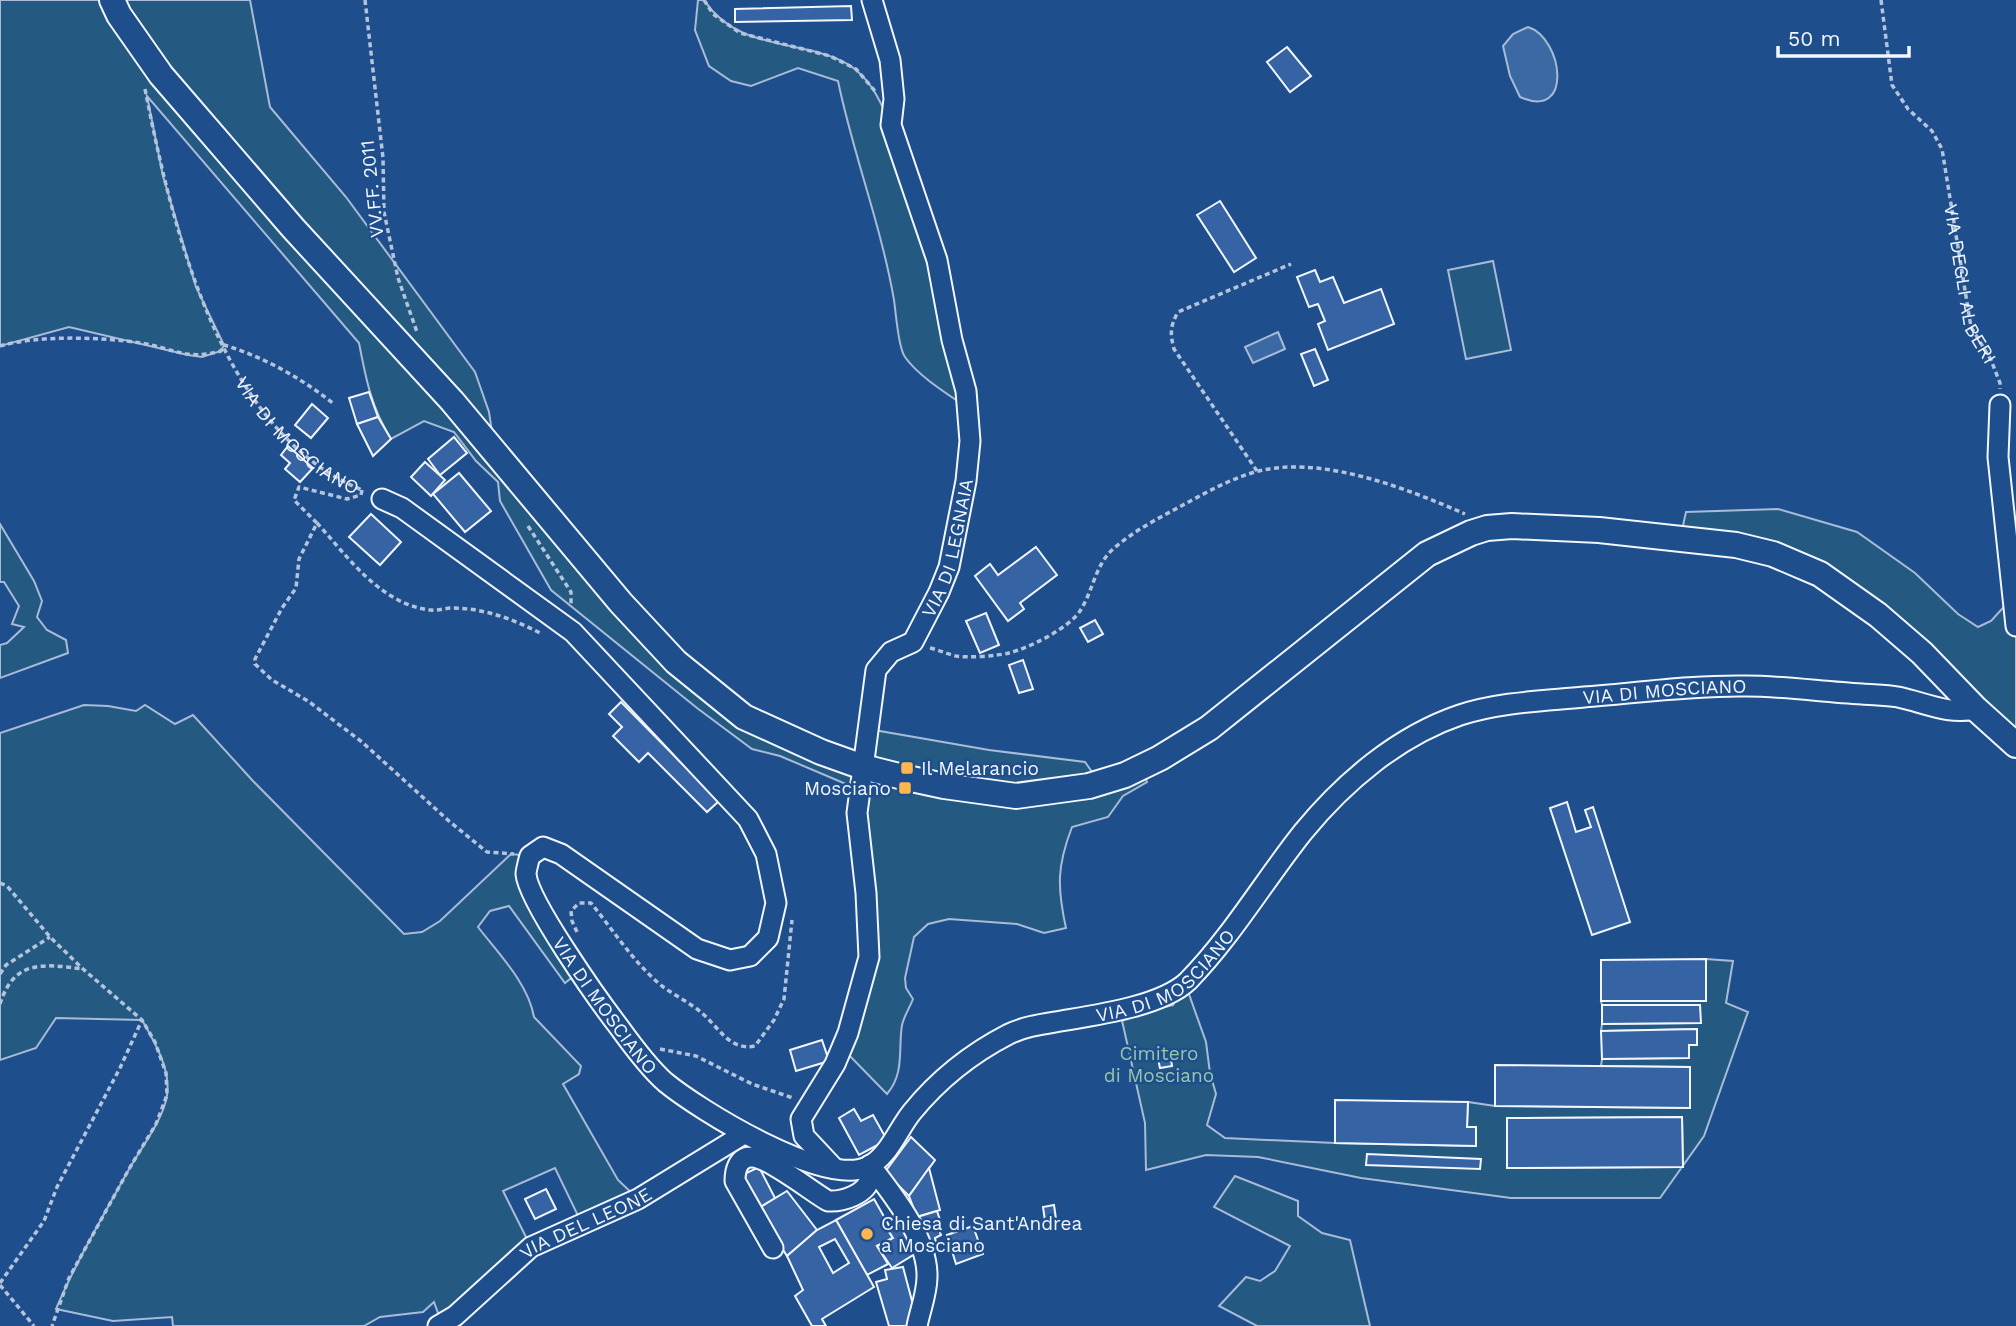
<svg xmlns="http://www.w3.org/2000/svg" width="2016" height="1326" viewBox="0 0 2016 1326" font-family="'Work Sans',sans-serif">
	<rect width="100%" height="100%" fill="#1f4e8c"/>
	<g fill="#245a82" stroke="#a8bbd7" stroke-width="2" fill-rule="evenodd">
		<path d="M0 0H250L270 107 346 197 475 372 489 412 495 452 744 717 862 767 868 729 989 750 1085 762 1100 783 1141 767 1147 782 1123 796 1108 817 1072 827C1057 866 1057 887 1066 928L1044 933 1017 924 949 919 928 924 914 937 905 978 906 988 913 999C910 1007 904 1016 902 1025 898 1049 905 1073 887 1094L842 1048 869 957 860 790 780 756 752 749 697 708 551 590 500 501 498 482 476 461 454 432 424 421 391 439C371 407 366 379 359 343L147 96 163 176 196 287 224 345 221 351 202 357 188 355 69 327 0 346Z"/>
		<path d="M698 0H704C730 39 770 41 813 51 828 55 845 60 857 71 874 85 882 106 891 125L968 408C949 395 918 376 905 357 898 348 896 313 894 300 881 225 853 154 838 81L798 68 751 86 731 81 709 66 695 30Z"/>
		<path d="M1493 261 1511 350 1466 359 1448 270Z"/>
		<path d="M1778 509 1857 532 1915 573 1958 614 1978 627 1991 621 2012 598 2016 626V745L1820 574 1680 539 1686 512Z"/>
		<path d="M0 524 34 581 42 601 37 617 47 630 66 640 68 653 0 678V645L7 643 24 627 12 624 19 606 4 582H0Z"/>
		<path d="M84 705 108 706 136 711 145 705 175 724 193 715 253 781 404 934 422 932 440 921 511 854 530 856 526 873 580 971 565 983 509 906 490 911 478 927C498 953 528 983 534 1017L581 1066 579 1074 563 1084 618 1180 638 1199 582 1224 555 1168 503 1191 531 1247 442 1324 434 1302 423 1312 380 1317 364 1326H173L172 1317 113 1321 56 1309C76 1262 103 1216 128 1171 140 1149 164 1119 167 1095 171 1069 154 1041 142 1020L56 1018 36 1048 0 1060V733Z"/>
		<path d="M1706 959 1733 961 1726 1003 1748 1012 1704 1136 1660 1198H1511L1361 1178 1258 1157 1206 1155 1146 1170 1145 1123 1121 1016 1173 1005 1185 983 1206 1042 1210 1073 1216 1094 1207 1125 1225 1138 1335 1143 1475 1146 1476 1127H1467L1468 1102 1495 1106 1690 1108V1067L1601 1066 1602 1059 1689 1058V1045H1697V1029L1601 1031 1602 1024 1700 1023V1005H1602L1601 1001H1706ZM1682 1117 1683 1167 1507 1168V1118Z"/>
		<path d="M1235 1176 1298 1201V1216L1322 1233 1350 1240 1370 1326H1257L1219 1306 1246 1277 1260 1281 1275 1271 1290 1246 1214 1207Z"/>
	</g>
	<g fill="#3b69a3" stroke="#a8bbd7" stroke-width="2">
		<path d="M1528 27C1563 38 1574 121 1520 97L1510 76 1503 46 1513 34Z"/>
		<path d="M1278 332 1285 349 1253 363 1245 347Z"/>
	</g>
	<g fill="#3563a3" stroke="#f2f6ff" stroke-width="2" fill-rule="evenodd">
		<path d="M851 6 852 20 735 22V9Z"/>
		<path d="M1287 47 1311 76 1290 92 1267 62Z"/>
		<path d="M1220 201 1256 258 1234 272 1197 215Z"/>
		<path d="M1315 270 1320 282 1333 277 1344 303 1381 289 1394 324 1328 350 1318 324 1325 321 1318 304 1309 307 1297 277Z"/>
		<path d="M1315 349 1328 380 1314 386 1301 354Z"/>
		<path d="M369 392 378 417 357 424 349 398Z"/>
		<path d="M312 404 328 418 311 438 295 425Z"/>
		<path d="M378 417 391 439 373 456 357 424Z"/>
		<path d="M454 437 467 453 440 475 428 459Z"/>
		<path d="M288 446 313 468 300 482 285 469 290 463 281 455Z"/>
		<path d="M425 462 445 480 431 496 411 477Z"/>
		<path d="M459 473 491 511 465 532 433 494Z"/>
		<path d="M371 514 401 542 380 565 349 537Z"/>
		<path d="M1036 547 1057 575 1020 603 1024 609 1008 621 975 576 990 564 998 575Z"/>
		<path d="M986 613 999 645 980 653 966 621Z"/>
		<path d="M1095 620 1103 634 1088 642 1080 628Z"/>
		<path d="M1023 660 1033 689 1019 693 1009 665Z"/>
		<path d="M621 702 719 801 707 812 648 753 639 762 613 736 622 727 609 714Z"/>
		<path d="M1567 802 1576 832 1591 827 1585 810 1593 807 1630 922 1592 935 1550 808Z"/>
		<path d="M1706 959V1001H1601V960Z"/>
		<path d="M1602 1005H1700L1701 1023 1602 1024Z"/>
		<path d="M1697 1029V1045H1689V1058L1602 1059 1601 1031Z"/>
		<path d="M822 1040 829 1061 796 1071 790 1050Z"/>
		<path d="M1170 1052 1172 1066 1160 1068 1157 1054Z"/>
		<path d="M1495 1065 1690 1067V1108L1495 1106Z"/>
		<path d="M1335 1100 1468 1102 1467 1127H1476V1146L1335 1143Z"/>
		<path d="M854 1109 861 1121 873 1115 887 1140 859 1155 839 1118Z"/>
		<path d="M1682 1117 1683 1167 1507 1168V1118Z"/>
		<path d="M911 1137 935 1160 909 1196 885 1172Z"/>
		<path d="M1367 1154 1481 1159 1480 1169 1366 1165Z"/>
		<path d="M759 1167 776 1200 757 1209 740 1176Z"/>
		<path d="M929 1168 940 1210 917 1217 909 1196Z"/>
		<path d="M546 1189 556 1209 535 1219 525 1199Z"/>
		<path d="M787 1191 817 1230 787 1256 757 1209Z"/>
		<path d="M874 1199 891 1229 888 1230 893 1238 877 1246 888 1264 867 1275 836 1220Z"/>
		<path d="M1054 1205 1056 1219 1045 1221 1043 1207Z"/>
		<path d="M937 1211 941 1223 921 1230 917 1217Z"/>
		<path d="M836 1220 874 1287 822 1319 826 1326H812L795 1296 803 1290 787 1256 817 1230ZM835 1239 849 1263 833 1273 819 1247Z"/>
		<path d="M904 1221 918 1252 892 1268 877 1246 893 1238 888 1230Z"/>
		<path d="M937 1224 941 1235 935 1238 936 1243 925 1245 921 1230Z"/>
		<path d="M973 1226 983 1254 956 1264 947 1235Z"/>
		<path d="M903 1267 916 1316 911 1326H889L876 1282 887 1279 885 1270Z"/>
	</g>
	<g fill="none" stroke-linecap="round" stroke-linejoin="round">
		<g stroke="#f2f6ff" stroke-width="23">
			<g id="minor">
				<path d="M2000 405 1998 457 2016 626"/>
				<path id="s3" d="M382 499 402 508 573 632 748 819 766 854 776 903 768 938 750 956 730 960 697 949 561 854 543 847 530 856C529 859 526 871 526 874 528 901 599 1001 619 1027 632 1045 648 1067 665 1082 699 1110 824 1187 867 1167 888 1158 898 1129 912 1112 938 1080 972 1053 1009 1034 1026 1026 1043 1024 1061 1021 1097 1015 1162 1006 1188 981 1232 936 1264 881 1303 832 1344 782 1398 736 1460 715 1500 702 1543 701 1584 697 1636 693 1694 685 1746 686 1784 686 1823 692 1862 694 1874 695 1886 695 1898 697 1926 703 1948 715 1976 709"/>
				<path d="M870 1165C893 1195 928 1238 927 1277 927 1293 920 1311 917 1326"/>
				<path id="s4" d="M834 1168 804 1136 801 1119 835 1064 848 1033 869 957 866 893 857 813 876 670 891 652 913 642 939 592 949 567 966 481 970 441 966 391 952 340 937 260 891 125 894 99 890 60 872 0"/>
				<path d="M773 1248 735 1181C735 1171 738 1157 751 1157 767 1156 812 1192 828 1201 843 1202 867 1194 870 1178L864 1169"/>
				<path id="s5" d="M438 1326 455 1316 531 1247 638 1199 744 1134"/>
			</g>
		</g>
		<g stroke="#f2f6ff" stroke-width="28">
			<path id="major" d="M112 0 119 15 161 75 293 228 452 401 621 603 676 662 744 717 821 752 863 767 907 778 944 786 1016 796 1089 786 1125 775 1160 758 1209 728 1427 554 1471 533 1487 528 1512 526 1599 530 1736 545 1773 554 1820 574 1878 615 1922 653 1976 709 2016 745"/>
		</g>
		<g stroke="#b3c4dc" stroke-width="3.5" stroke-dasharray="5 3.5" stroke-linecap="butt">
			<path d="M365 0 383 158 384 212 398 278 417 332"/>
			<path d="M704 0 713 14 740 33 830 56 856 69 875 91"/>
			<path id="s1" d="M1881 0 1892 85 1908 109 1932 131 1942 149 1971 327 1991 360 2000 383V389"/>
			<path id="s2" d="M145 89C172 225 219 432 362 490"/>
			<path d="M0 346C37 335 103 337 141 343 173 348 186 361 221 351L224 345C264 357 301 378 334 404"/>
			<path d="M1257 471 1174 349C1170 334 1170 326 1178 312L1291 264"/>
			<path d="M362 490 361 495 347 499 299 487 294 500 317 523 299 559 296 588 282 608 255 659V664L272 680 308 701 362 742 450 822 487 852 514 854"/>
			<path d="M317 523C348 557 381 605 431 610 438 611 445 608 452 608 483 608 513 619 540 633"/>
			<path d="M528 526 571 592V607"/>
			<path d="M930 648C939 650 947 654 956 656 967 658 997 656 1009 653 1029 648 1069 628 1080 611 1093 591 1095 566 1112 550 1133 531 1159 518 1183 505 1207 492 1230 479 1255 472 1319 454 1406 488 1465 514"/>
			<path d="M0 883 7 886 50 937 83 969 142 1020 155 1042 166 1073 167 1095 156 1124 129 1169 69 1278 52 1326"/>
			<path d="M577 932 572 921 571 911 579 903H591C613 930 634 963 662 986 675 996 691 1003 703 1014 720 1029 730 1051 755 1046L774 1020 784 999 792 920"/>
			<path d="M0 974 6 965 50 937"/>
			<path d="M0 1004C14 959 44 964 83 969"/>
			<path d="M660 1049 696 1056 752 1084 793 1098"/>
			<path d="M0 1283 44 1221 57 1187 120 1068 142 1020"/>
			<path d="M0 1285 34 1326"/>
		</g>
		<use href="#minor" stroke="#1f4e8c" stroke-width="19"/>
		<use href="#major" stroke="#1f4e8c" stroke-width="24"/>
	</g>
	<g fill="#ffb74d" stroke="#1f4e8c" stroke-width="2.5">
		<rect x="900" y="761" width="14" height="14" rx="3.5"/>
		<rect x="898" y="781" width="14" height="14" rx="3.5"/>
		<circle cx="867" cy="1234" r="7"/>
	</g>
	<g text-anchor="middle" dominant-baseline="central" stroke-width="5" stroke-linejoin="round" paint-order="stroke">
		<g font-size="19" fill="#f2f6ff" stroke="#1f4e8c">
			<text transform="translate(372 189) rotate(-96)">VV.FF. 2011</text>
			<text stroke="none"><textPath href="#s1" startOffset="306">VIA DEGLI ALBERI</textPath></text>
			<text stroke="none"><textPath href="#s2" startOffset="388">VIA DI MOSCIANO</textPath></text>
			<text stroke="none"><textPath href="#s4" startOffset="676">VIA DI LEGNAIA</textPath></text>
			<text stroke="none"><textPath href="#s3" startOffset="2370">VIA DI MOSCIANO</textPath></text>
			<text stroke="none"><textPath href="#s3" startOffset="1760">VIA DI MOSCIANO</textPath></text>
			<text stroke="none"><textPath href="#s3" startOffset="1069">VIA DI MOSCIANO</textPath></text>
			<text stroke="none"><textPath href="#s5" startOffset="182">VIA DEL LEONE</textPath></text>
		</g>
		<g font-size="19" fill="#f2f6ff" stroke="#1f4e8c" text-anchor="start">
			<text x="921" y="768">Il Melarancio</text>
			<text x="891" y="788" text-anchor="end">Mosciano</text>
			<text x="881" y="1223">Chiesa di Sant'Andrea<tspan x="881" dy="22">a Mosciano</tspan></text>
		</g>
		<g font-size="19" fill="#97c8a6" stroke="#1f4e8c">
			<text x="1159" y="1053">Cimitero<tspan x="1159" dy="22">di Mosciano</tspan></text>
		</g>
	</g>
	<path d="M1778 46v10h131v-10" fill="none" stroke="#f2f6ff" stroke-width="3.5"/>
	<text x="1788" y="46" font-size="21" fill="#f2f6ff" stroke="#1f4e8c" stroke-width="5" paint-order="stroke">50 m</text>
</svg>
